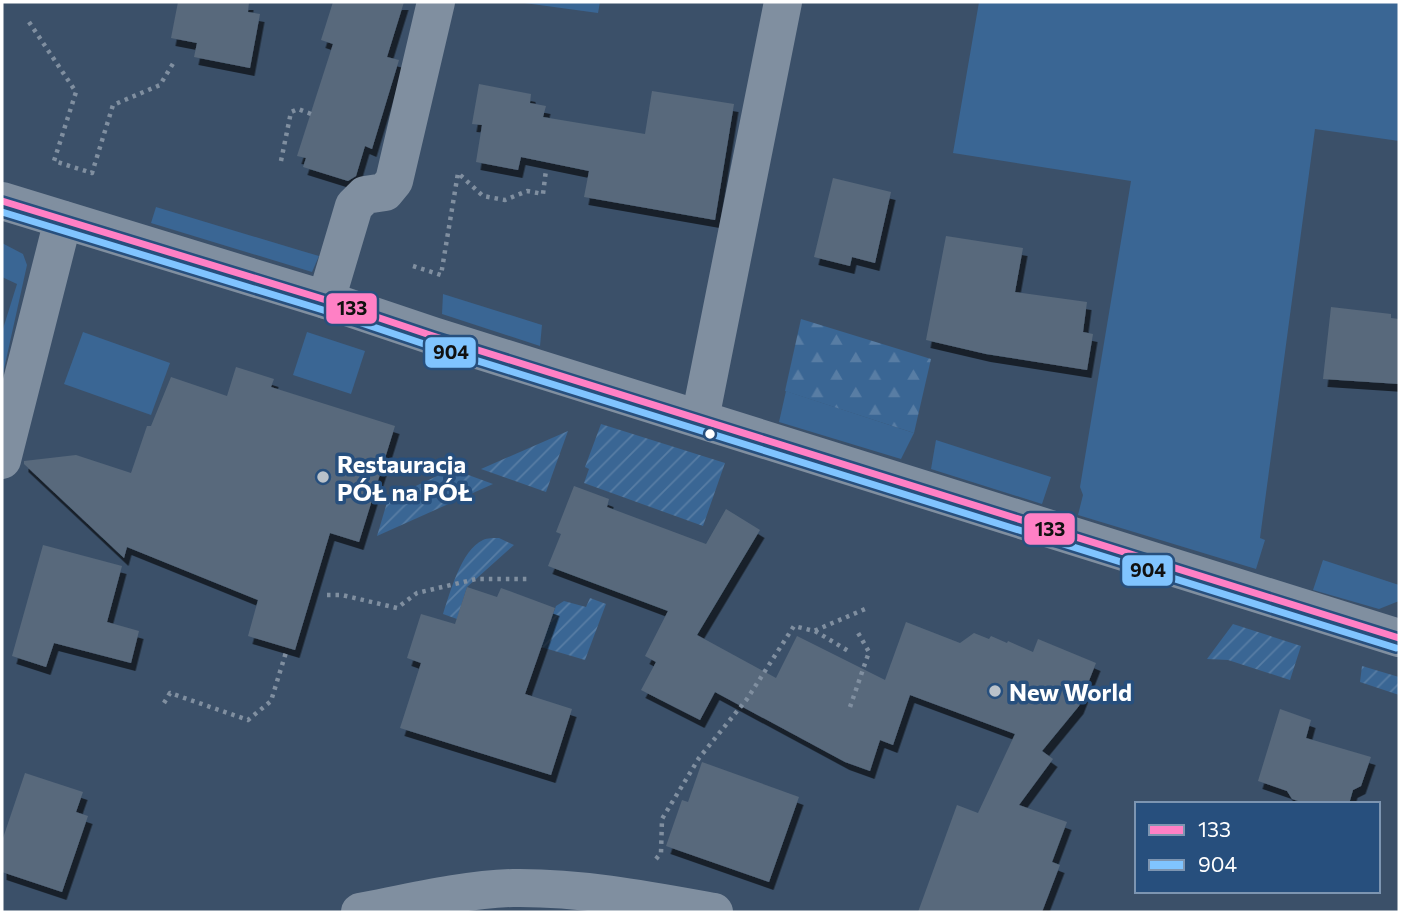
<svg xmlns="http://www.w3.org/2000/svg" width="1401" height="914" viewBox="0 0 1401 914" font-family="Commissioner,sans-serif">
	<defs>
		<pattern id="forest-firs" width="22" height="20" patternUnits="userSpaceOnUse" patternTransform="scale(1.75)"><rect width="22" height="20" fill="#3a6694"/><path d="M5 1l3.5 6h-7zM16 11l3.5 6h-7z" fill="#587da4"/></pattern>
		<pattern id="garden-furrows" width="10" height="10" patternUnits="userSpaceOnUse" patternTransform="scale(1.75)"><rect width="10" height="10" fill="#3a6694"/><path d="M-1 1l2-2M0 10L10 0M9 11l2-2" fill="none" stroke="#587da4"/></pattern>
		<filter id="shadow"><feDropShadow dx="4.5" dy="8" stdDeviation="0" flood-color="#0009"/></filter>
	</defs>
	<rect width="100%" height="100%" fill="#3b5069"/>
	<g fill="#3a6694">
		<path d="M517 2H600L598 13Z"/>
		<path d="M979 2H1399V141L1315 129 1260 538 1265 540 1256 569 1078 515 1083 495 1080 487 1131 181 953 153Z"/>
		<path d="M156 207 302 251 319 256 312 272 151 223Z"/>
		<path d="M2 243 23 254 27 265 2 378V332L17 284 2 277Z"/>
		<path d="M443 294 542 325 540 346 442 314Z"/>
		<path d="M83 332 170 363 151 415 64 384Z"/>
		<path d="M307 332 365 351 351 394 293 375Z"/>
		<path d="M786 391 914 433 901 459 779 422Z"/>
		<path d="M936 440 1051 477 1042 504 931 469Z"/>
		<path d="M1323 560 1399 585V601L1379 609 1313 590Z"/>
	</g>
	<path fill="url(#forest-firs)" d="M801 319 931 359 914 433 785 391Z"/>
	<g fill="url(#garden-furrows)">
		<path d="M601 424 725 463 703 526 584 483 589 469 585 467Z"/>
		<path d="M568 431 546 492 481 469Z"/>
		<path d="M452 469 493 484 377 536 388 499Z"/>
		<path d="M499 538 514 545 467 587 457 619 443 614C450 593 461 550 483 540 487 538 494 538 499 538Z"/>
		<path d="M590 598 606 604 585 660 541 647 556 606 564 601 586 607Z"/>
		<path d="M1233 624 1301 646 1290 680 1228 660 1207 659Z"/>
		<path d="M1362 666 1399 677V695L1360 682Z"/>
	</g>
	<g fill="#58697c" filter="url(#shadow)">
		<path d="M178 2H249L248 12 260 14 250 68 194 57 197 43 171 38Z"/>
		<path d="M333 2H404L387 57 399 60 372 149 365 146 356 176 348 181 303 167 306 158 297 156 333 44 321 40Z"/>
		<path d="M479 84 531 94 530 103 546 106 543 117 645 134 652 91 734 104 715 220 584 197 589 171 521 157 518 170 476 162 482 125 472 124Z"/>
		<path d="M833 178 891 192 875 263 852 257 850 266 814 257Z"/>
		<path d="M946 236 1023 248 1015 292 1087 302 1083 332 1093 334 1087 370 986 354 926 340Z"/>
		<path d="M1331 307 1391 314V318L1399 319V384L1323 379Z"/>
		<path d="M236 367 274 379 271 387 395 426 359 542 330 533 295 650 248 636 258 600 127 547 124 558 24 464V461L76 455 131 473 147 426H151L171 377 227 396Z"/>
		<path d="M574 486 609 499 607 507 706 544 726 509 760 530 697 635 776 678 797 636 885 680 906 622 960 643 974 633 989 639 991 636 1007 643 1008 641 1033 652 1038 639 1096 663 1079 706 1042 751 1053 759 1019 805 1067 822 1052 862 1060 865 1042 912H918L957 805 978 813 1015 734 910 695 893 745 880 740 870 771 845 762 715 692 700 720 641 690 656 662 645 656 668 611 548 566 561 534 556 532Z"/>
		<path d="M43 545 122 566 107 622 139 631 131 663 54 643 46 667 12 656Z"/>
		<path d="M467 587 497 597 501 588 555 608 525 694 572 709 551 775 400 728 421 663 407 658 421 614 455 624Z"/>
		<path d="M1280 709 1311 720 1306 738 1371 757 1361 786 1353 790 1349 804H1307L1292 799 1287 791 1258 781Z"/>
		<path d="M702 762 799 797 769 882 666 846 682 800 688 802Z"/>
		<path d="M25 773 83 792 76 812 88 816 62 892 2 872V841Z"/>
	</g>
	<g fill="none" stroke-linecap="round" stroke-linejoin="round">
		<g stroke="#808fa0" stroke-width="4.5" stroke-dasharray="3.5 5" stroke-linecap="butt">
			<path d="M29 22 76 92 54 161 92 173 113 105 160 85 174 62"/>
			<path d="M281 161 291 112 298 109 311 114"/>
			<path d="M413 266 441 275 458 173 483 196 505 200 527 191 543 194 546 170"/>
			<path d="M327 595H342L397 608 417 593 476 579H531"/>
			<path d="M815 631 850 652"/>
			<path d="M164 703 170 693 248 720 271 701 287 649"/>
			<path d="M850 707 869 652 857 631"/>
			<path d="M656 859 661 853 662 819 699 758 747 699 794 626 814 631 865 609"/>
		</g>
		<g stroke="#808fa0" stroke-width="38">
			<path d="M2 201 326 300 433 336 1399 638"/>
			<path d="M326 300 354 206 365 195 385 192 394 181 436 2"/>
			<path d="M700 419 783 2"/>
			<path d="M2 460 63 220"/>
			<path d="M360 912C407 903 465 889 513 888 580 887 648 900 714 912"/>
		</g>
		<g stroke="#274f7d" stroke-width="12">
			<path id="bus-1" d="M2 201 326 300 433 336 1399 638"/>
		</g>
		<g stroke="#274f7d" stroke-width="12">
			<path id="bus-2" d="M2 212 323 310 430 346 1396 648"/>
		</g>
		<use href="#bus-1" stroke="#ff80c5" stroke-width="7"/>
		<use href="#bus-2" stroke="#80c4ff" stroke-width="7"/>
	</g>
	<circle fill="#fff" stroke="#274f7d" stroke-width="2.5" cx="710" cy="434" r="6"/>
	<g fill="#bac2ca" stroke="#274f7d" stroke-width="2.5">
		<circle cx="323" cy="477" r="7"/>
		<circle cx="995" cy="691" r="7"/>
	</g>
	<g text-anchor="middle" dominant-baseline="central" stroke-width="7" stroke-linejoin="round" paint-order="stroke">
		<g font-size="24" font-weight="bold" fill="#fff" stroke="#274f7d" text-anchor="start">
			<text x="337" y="463">Restauracja<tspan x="337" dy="28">PÓŁ na PÓŁ</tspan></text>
			<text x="1009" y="691">New World</text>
		</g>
	</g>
	<g stroke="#274f7d" stroke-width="2.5">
		<rect x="325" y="292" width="53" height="33" rx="7" fill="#ff80c5"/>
		<rect x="424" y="336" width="53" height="33" rx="7" fill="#80c4ff"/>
		<rect x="1023" y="512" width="53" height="34" rx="7" fill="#ff80c5"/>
		<rect x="1121" y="554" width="53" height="33" rx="7" fill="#80c4ff"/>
	</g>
	<g font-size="19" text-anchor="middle" font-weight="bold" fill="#111">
		<text x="352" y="315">133</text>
		<text x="451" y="359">904</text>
		<text x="1050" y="536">133</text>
		<text x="1148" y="577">904</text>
	</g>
	<rect width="1401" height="914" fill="none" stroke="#ffffff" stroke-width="7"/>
	<rect x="1135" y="802" width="245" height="91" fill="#274f7d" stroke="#7d95b1" stroke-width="2"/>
	<rect x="1149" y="825" width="35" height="10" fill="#ff80c5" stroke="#7d95b1" stroke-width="2"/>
	<text x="1198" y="837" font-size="21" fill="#ffffff">133</text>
	<rect x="1149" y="860" width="35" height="10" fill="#80c4ff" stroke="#7d95b1" stroke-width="2"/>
	<text x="1198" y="872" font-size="21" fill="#ffffff">904</text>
</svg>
